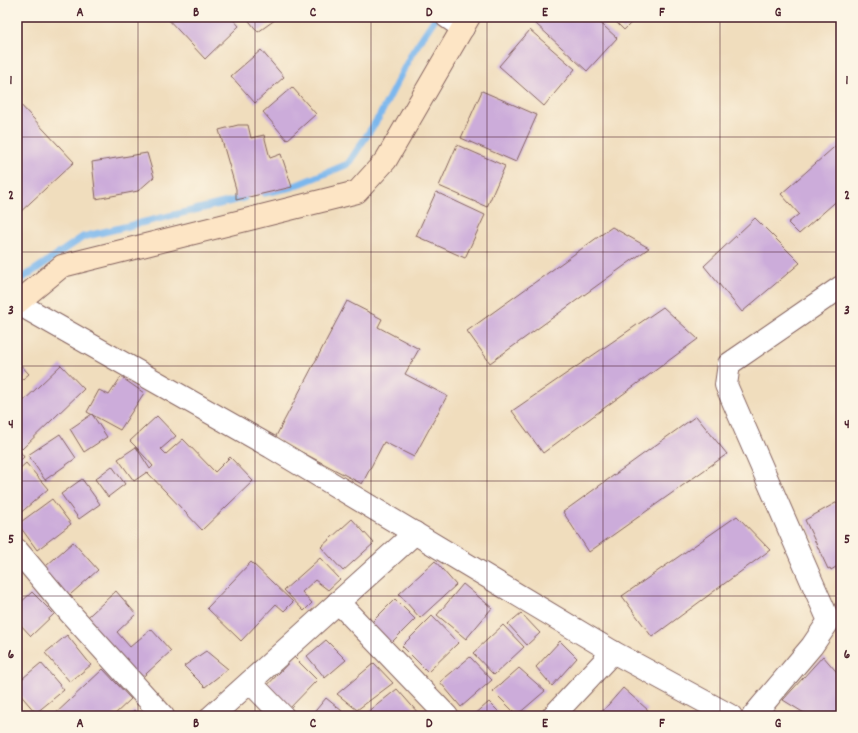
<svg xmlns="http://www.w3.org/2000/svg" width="858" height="733" viewBox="0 0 858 733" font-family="Dekko,sans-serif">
	<rect width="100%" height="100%" fill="#fcf5e5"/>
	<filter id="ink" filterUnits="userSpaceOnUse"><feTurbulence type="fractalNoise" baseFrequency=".025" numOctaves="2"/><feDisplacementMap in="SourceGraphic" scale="8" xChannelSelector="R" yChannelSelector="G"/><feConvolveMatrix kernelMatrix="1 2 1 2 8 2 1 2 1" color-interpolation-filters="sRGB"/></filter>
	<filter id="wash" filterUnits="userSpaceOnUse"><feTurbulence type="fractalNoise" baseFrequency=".012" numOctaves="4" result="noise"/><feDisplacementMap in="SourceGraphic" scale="16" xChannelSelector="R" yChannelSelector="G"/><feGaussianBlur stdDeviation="0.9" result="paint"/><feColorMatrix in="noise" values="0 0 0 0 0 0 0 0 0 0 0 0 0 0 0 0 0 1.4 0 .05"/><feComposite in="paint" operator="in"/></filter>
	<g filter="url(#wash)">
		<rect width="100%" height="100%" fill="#f0ddbd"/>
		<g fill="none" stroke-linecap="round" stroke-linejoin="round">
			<g stroke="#7bb7ed" stroke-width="7">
				<path d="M264 193 292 187 348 164 379 117 412 53 436 17"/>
				<path d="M17 282 83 237 244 198"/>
			</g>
		</g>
		<g id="blocks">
			<g fill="#ccacda" fill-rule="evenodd">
				<path d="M166 17H231L239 26 205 59Z"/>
				<path d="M246 17H279L258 32Z"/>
				<path d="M540 17H594L617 38 587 71 535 23Z"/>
				<path d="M611 17H637L624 30Z"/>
				<path d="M530 30 575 69 544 106 499 66Z"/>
				<path d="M261 50 284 77 255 103 231 76Z"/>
				<path d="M292 87 316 114 287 140 263 112Z"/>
				<path d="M482 91 537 115 516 162 461 138Z"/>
				<path d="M17 101 74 162 17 215Z"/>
				<path d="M238 125H248L251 138 264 135 270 158 281 154 292 187 236 200V189L219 130Z"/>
				<path d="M841 141V197L799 234 788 223 799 214 781 194Z"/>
				<path d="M457 145 505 166 487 207 439 186Z"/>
				<path d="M147 153 154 177 138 191 96 199 92 162Z"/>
				<path d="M436 192 485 215 465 258 416 236Z"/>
				<path d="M755 218 800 263 742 312 704 266Z"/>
				<path d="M612 227 649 248 490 363 467 331Z"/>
				<path d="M347 301 382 319 378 327 419 349 405 374 447 396 414 457 384 442 362 484 275 438Z"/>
				<path d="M663 307 698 339 543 453 512 411Z"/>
				<path d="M17 361 29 374 17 384Z"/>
				<path d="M61 365 84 389 22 449 17 444V407Z"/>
				<path d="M121 377 144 393 120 430 87 412 99 390 109 395Z"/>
				<path d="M92 414 107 437 84 452 70 429Z"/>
				<path d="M157 416 176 436 161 449 166 454 183 439 215 472 230 457 253 481 202 530 147 472 134 481 118 459 136 447 130 441ZM136 447 153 466 150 469Z"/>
				<path d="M696 416 727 454 589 552 563 512Z"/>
				<path d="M60 434 76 458 45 480 28 455Z"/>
				<path d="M17 447 24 457 17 463Z"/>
				<path d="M26 463 48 489 17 516V471Z"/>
				<path d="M112 466 125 484 108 497 95 479Z"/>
				<path d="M82 479 100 504 79 519 61 494Z"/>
				<path d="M52 499 71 524 37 550 18 524Z"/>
				<path d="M841 500V564L831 570 830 568 828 569 805 520Z"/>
				<path d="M737 516 770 550 652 637 622 596Z"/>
				<path d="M352 519 374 543 343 571 321 547Z"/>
				<path d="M73 542 98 570 62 602 37 574Z"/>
				<path d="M320 558 340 579 328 590 315 580 302 592 312 603 304 611 284 590Z"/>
				<path d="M435 561 456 585 420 618 399 594Z"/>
				<path d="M251 562 293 602 284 611 276 604 241 641 207 608Z"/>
				<path d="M463 584 492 608 466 639 437 615Z"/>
				<path d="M116 591 136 614 117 632 130 647 151 629 171 651 135 684 80 624Z"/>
				<path d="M32 592 54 614 31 636 17 621V606Z"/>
				<path d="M395 599 415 619 389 645 369 625Z"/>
				<path d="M521 613 540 633 527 645 508 624Z"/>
				<path d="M432 616 458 643 428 672 402 646Z"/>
				<path d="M503 625 524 647 494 675 473 653Z"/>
				<path d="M67 635 91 665 70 682 45 653Z"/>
				<path d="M326 640 346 660 325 678 307 656Z"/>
				<path d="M560 641 577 658 552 686 536 667Z"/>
				<path d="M206 651 228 669 205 687 184 666Z"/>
				<path d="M823 656 841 677V716H809L783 700Z"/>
				<path d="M294 657 317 680 286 712 263 690Z"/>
				<path d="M470 657 492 680 461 707 440 682Z"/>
				<path d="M41 663 64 690 36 713 17 691V683Z"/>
				<path d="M374 663 393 683 357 710 337 694Z"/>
				<path d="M519 668 545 691 517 715 493 691Z"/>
				<path d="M103 669 131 699 113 716H53Z"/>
				<path d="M623 688 648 710 642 716H604L601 713Z"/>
				<path d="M397 689 419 714 417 716H363Z"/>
				<path d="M326 698 342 711 338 716H311Z"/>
				<path d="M489 702 503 716H473Z"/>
				<path d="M134 710 140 716H128Z"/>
			</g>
		</g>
	</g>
	<g filter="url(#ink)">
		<use href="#blocks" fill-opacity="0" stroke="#84625e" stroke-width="1"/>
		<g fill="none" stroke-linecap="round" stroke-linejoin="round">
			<g stroke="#84625e" stroke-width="24">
				<g id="street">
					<path d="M447 17 463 28"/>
					<path d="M17 303 271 447 613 652 731 716"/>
					<path d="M17 550 70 613 163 716"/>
					<path d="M338 602 447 716"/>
					<path d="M250 682 283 716"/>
					<path d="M212 716 415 533"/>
					<path d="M553 716 613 652"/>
					<path d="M753 716 812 646 829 621 726 385 729 364 841 287"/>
				</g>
			</g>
			<g stroke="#84625e" stroke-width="24">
				<path id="secondary" d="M17 303 62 266 357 192 386 160 469 17"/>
			</g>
			<use href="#street" stroke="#fff" stroke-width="22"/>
			<use href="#secondary" stroke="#fde5c5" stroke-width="22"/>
		</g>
	</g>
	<path fill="none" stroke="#4a1f2b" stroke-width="1" stroke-opacity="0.55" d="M138 17V716M255 17V716M371 17V716M487 17V716M603 17V716M720 17V716M17 137H841M17 252H841M17 366H841M17 481H841M17 596H841"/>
	<rect width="858" height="733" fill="none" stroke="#fcf5e5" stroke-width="44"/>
	<rect x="22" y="22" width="814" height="689" fill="none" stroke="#4a1f2b" stroke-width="1.5"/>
	<g font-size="13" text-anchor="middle" font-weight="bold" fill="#4a1f2b">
		<text x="80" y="16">A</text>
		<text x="196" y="16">B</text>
		<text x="313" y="16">C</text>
		<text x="429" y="16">D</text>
		<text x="545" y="16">E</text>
		<text x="662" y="16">F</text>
		<text x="778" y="16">G</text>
		<text x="11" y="84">1</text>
		<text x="847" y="84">1</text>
		<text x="11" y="199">2</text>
		<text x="847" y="199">2</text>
		<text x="11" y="314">3</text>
		<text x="847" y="314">3</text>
		<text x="11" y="428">4</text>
		<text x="847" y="428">4</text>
		<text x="11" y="543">5</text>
		<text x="847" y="543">5</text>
		<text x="11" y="658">6</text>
		<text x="847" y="658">6</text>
		<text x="80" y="727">A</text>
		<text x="196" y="727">B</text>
		<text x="313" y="727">C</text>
		<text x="429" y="727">D</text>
		<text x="545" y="727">E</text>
		<text x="662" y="727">F</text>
		<text x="778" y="727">G</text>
	</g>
</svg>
